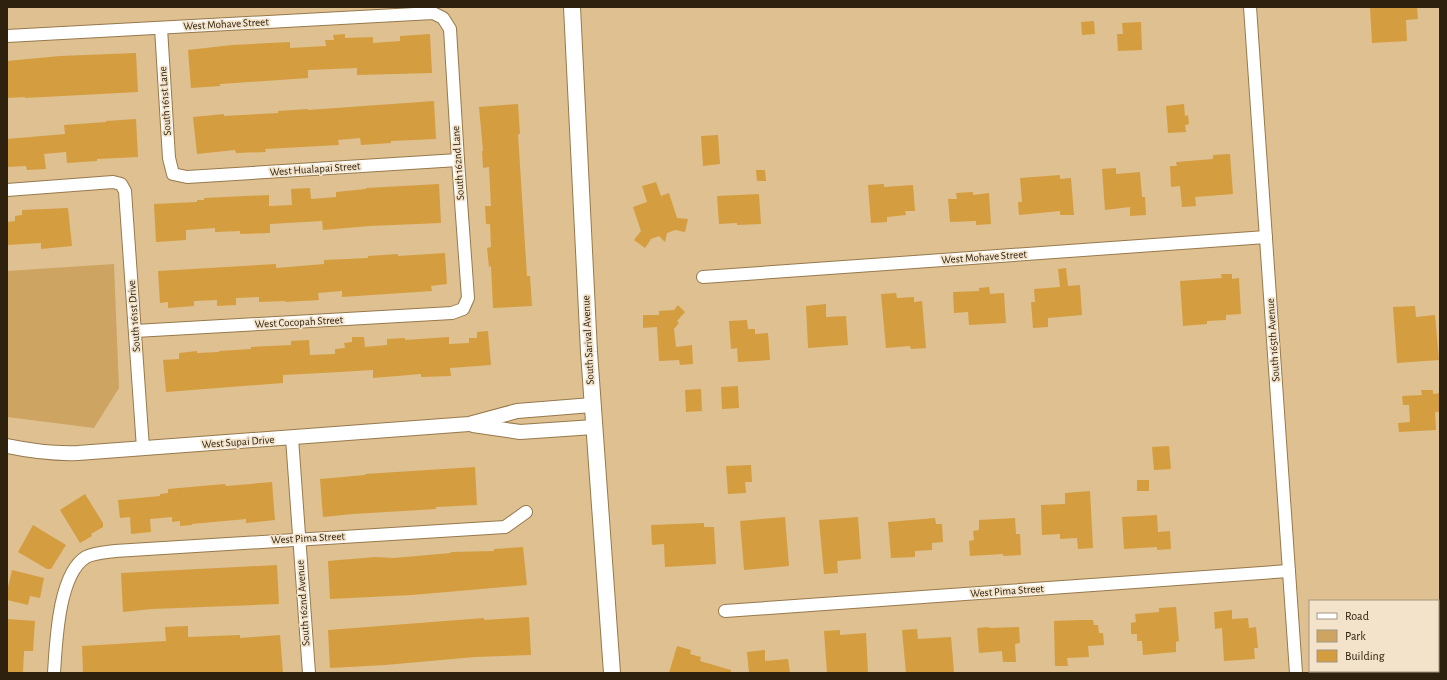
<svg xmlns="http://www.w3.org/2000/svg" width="1447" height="680" viewBox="0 0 1447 680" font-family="'Alegreya Sans',sans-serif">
	<rect width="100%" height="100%" fill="#dfc090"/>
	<path fill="#cea462" d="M114 264 119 388 94 428 7 417V271Z"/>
	<g fill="#d49d3f">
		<path d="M1370 7H1417L1418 19 1406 20 1407 41 1372 43Z"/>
		<path d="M1094 21 1095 34 1082 35 1081 22Z"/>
		<path d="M1141 22 1142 50 1118 51 1117 34H1123L1122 23Z"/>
		<path d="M345 34V38L373 37V43L400 41V36L430 34 432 73 357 75V68L308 70V78L220 84V86L191 88 188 50 232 45 290 42V48L326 46 325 40H334L333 35Z"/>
		<path d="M136 53 138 92 25 98V97L7 98V61L60 56Z"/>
		<path d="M434 101 436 139 391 141V143L361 145 360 138 338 140 339 145 265 149 266 152 236 153 235 150 197 154 193 117 224 114V116L278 113V111L308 109V110Z"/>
		<path d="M518 104 520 134H518L527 276H530L532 306 493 308 491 266 489 267 487 248 491 247 490 224H486L485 206H491L489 167 483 168 482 151H483L479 107Z"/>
		<path d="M1184 104 1185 116 1188 115 1189 124 1185 125 1186 132 1168 133 1166 106Z"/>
		<path d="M136 119 138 157 97 159V161L67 163 66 152 44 154 46 169 27 170 26 166 7 167V139L65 134 64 125 106 122V121Z"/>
		<path d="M718 135 720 164 703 166 701 136Z"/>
		<path d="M1230 154 1233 194 1195 197 1196 206 1182 207 1180 186 1171 187 1170 166H1177L1176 162 1213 159V155Z"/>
		<path d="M1116 168V174L1140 172 1142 197H1145L1146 215 1130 216V207L1105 210 1102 169Z"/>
		<path d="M756 170H765L766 181H757Z"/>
		<path d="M1060 175V179L1071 178 1074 215H1060V211L1019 215 1018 202H1022L1020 178Z"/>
		<path d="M656 182 661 196 669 193 677 218 688 219 685 232 675 230 667 233 665 242 659 236 651 239 645 248 634 240 641 231 633 207 647 202 642 186Z"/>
		<path d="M439 184 441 223 369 226 323 230 322 221 270 224V233L240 234V231L215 232V228L186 230V240L156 242 154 204 197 202V200H204V198L269 195V206L292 205 291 189 310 188 311 199 336 197V192L366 189V188Z"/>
		<path d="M884 184V187L913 185 915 211H905L906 215 887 217V222L871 223 868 185Z"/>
		<path d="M973 192V195L989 193 991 224 976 225V221L950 222 948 199H957L956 193Z"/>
		<path d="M759 194 761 224 737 225V223L719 224 717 196Z"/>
		<path d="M68 208 72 246 41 249V243L7 245V222L15 221V216L22 215V210Z"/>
		<path d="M445 253 447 284 431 286 432 291 342 297V291L318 293 319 300 285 302V301L259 302V297L236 298V305L217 306V300L194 301V306L168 308V302L160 303 158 271 276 264V268L324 264V260L368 258V256L398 254V256Z"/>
		<path d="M1066 268 1068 286 1080 285 1082 315 1048 318V327L1033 328 1031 302H1035L1034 289 1060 287 1058 269Z"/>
		<path d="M1221 274H1232V279L1239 278 1241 314 1226 315V320L1207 321V324L1183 326 1180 281 1222 278Z"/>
		<path d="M989 287 990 294 1004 293 1006 323 969 325 968 312 954 313 953 292 979 291V288Z"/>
		<path d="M896 293 897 298 914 297V302L922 301 926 348 911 349 910 346 886 348 881 294Z"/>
		<path d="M826 304V317L846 316 848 345 808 348 806 306Z"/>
		<path d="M678 305 685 312 677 321 679 323 674 329 676 347 692 345 693 364 680 365 679 360 659 361 657 327 643 328V315H659V311L674 310Z"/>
		<path d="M1415 306 1416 317 1435 315 1439 360 1397 363 1393 307Z"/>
		<path d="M747 320 748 329H755V334L768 333 770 360 738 362 737 348 731 349 729 321Z"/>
		<path d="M488 331 491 365 450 368 451 376 421 377V374L373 378V370L322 373 283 375V383L166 392 163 360 179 359V353L197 351V353L219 352V351L251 349V347L291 345V341L309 340 310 355 335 354V349L345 348 344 343 352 342V337H364L365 347 387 345V339L405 338V340L449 337V344L469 343V338H477V332Z"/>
		<path d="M738 386 739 408 722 409 721 387Z"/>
		<path d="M701 389 702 411 686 412 685 390Z"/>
		<path d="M1421 390H1433V394L1440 393V412H1435L1436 430 1399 432 1398 423 1410 422 1409 405H1403L1402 396 1422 395Z"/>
		<path d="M1169 446 1171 469 1154 470 1152 447Z"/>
		<path d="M751 465 752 482H745L746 493 728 494 726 466Z"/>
		<path d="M475 467 477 505 436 507V509L353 514 323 517 320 479 365 475V474Z"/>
		<rect x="1137" y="480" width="12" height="11"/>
		<path d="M272 482 275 520 246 523V519L192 524V525L180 526V521L172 522V517L150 519 151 532 131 534 130 517 120 518 118 500 160 496V494L168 493V489L225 484 226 486Z"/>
		<path d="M1090 491 1093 548 1078 549 1077 538 1060 539V534L1042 535 1041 505 1065 504V493Z"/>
		<path d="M85 494 103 523V527L91 534 92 536 80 543 60 510Z"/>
		<path d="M1157 515 1158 532 1170 531 1171 549 1157 550V547L1124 549 1122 517Z"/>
		<path d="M785 517 789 566 744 570 740 521Z"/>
		<path d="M858 517 861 559 837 561 838 573 824 574 819 520Z"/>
		<path d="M935 518 936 524H942L943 542 932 543V550L915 551V557L891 558 888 522Z"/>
		<path d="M1015 518 1016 534H1020L1021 555 1003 556V554L970 556 969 541 974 540 973 531 979 530V520Z"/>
		<path d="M704 523V527H714L716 564 665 567 664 544 652 545 651 525Z"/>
		<path d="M33 525 66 545 51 569H47L18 552Z"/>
		<path d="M523 547 527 585 412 595 330 599 328 561 375 557 394 558 451 553V552L494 551V549Z"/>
		<path d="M277 565 279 604 152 609 123 612 121 573Z"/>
		<path d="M12 570 44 578 40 598 30 596 28 605 7 600V591Z"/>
		<path d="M1176 607 1179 641 1176 642V652L1143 655 1142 641H1137V634H1131V623L1136 622 1135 614 1159 612V608Z"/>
		<path d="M1232 610V619L1248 618 1249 628 1256 627 1258 648H1254L1255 659 1224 661 1222 628 1215 629 1214 612Z"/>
		<path d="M529 617 531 655 475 657 385 665 330 668 328 630 484 618V620Z"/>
		<path d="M7 619 35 621 33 651H24L23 673H7Z"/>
		<path d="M1080 620H1093L1094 625H1098L1099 633H1103L1104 645 1088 646 1089 657 1067 658 1068 666H1055L1054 621Z"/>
		<path d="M188 626V637L240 635V638L280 635 283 672 83 673 82 646 166 641 165 627Z"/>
		<path d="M989 627V628L1019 627 1020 643 1015 644 1016 662H1003L1002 651 979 653 977 628Z"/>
		<path d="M917 629 918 639 951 637 954 672 906 673 902 630Z"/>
		<path d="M840 630V635L866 633 868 673H827L824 631Z"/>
		<path d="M677 646 691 650 690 654 701 657 700 661 731 670V673H669Z"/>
		<path d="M765 650V661L788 659 790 673H749L747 652Z"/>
	</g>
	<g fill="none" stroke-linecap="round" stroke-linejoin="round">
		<g stroke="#96794c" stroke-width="14">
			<g id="minor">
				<path d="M1250 7 1296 673"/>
				<path d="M161 28 169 158 173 174 187 177 458 160"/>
				<path d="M7 36 433 13 443 18 450 29 458 160 468 298 463 309 452 313 135 331"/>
				<path d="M7 190 113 182 121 184 125 191 143 448"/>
				<path d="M703 277 1266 237"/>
				<path d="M292 438 309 673"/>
				<path d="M725 611 1289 571"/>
				<path d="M54 673C56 644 58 574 86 557 93 553 107 552 115 551L505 527 526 512"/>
			</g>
		</g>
		<g stroke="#96794c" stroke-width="16">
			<g id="tertiary">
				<path d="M473 425 520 432 594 427"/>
				<path d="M7 446C31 451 54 454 78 453L469 424 517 411 592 405"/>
			</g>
		</g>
		<g stroke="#96794c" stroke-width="18">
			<path id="secondary" d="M572 7 589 352 612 673"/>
		</g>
		<use href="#minor" stroke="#fff" stroke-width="12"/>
		<use href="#tertiary" stroke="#fff" stroke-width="14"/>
		<use href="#secondary" stroke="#fff" stroke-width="16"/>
	</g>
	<g text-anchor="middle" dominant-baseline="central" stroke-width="3.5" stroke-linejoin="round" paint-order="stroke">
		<g font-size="11" fill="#2e220f" stroke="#f3e3cb">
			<text transform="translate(226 24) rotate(-3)">West Mohave Street</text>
			<text transform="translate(165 101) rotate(-94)">South 161st Lane</text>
			<text transform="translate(458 163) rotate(-94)">South 162nd Lane</text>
			<text transform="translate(315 169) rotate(-4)">West Hualapai Street</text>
			<text transform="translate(984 257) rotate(-4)">West Mohave Street</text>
			<text transform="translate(134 316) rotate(-94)">South 161st Drive</text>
			<text transform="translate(299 322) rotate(-3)">West Cocopah Street</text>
			<text transform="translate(588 340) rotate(-93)">South Sarival Avenue</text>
			<text transform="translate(1273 340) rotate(-94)">South 165th Avenue</text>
			<text transform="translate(238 442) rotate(-4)">West Supai Drive</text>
			<text transform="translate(308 538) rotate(-3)">West Pima Street</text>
			<text transform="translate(1007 591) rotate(-4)">West Pima Street</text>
			<text transform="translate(303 603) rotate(-94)">South 162nd Avenue</text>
		</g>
	</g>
	<rect width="1447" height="680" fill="none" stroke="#2e220f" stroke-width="16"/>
	<rect x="1309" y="600" width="130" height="72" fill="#f3e3cb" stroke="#a49680"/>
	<rect x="1317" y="613" width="20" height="6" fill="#ffffff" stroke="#a49680"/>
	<text x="1345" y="620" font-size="12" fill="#2e220f">Road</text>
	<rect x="1317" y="630" width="20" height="12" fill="#cea462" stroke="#a49680"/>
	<text x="1345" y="640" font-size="12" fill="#2e220f">Park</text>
	<rect x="1317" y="650" width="20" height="12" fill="#d49d3f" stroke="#a49680"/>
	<text x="1345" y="660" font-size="12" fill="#2e220f">Building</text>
</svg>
